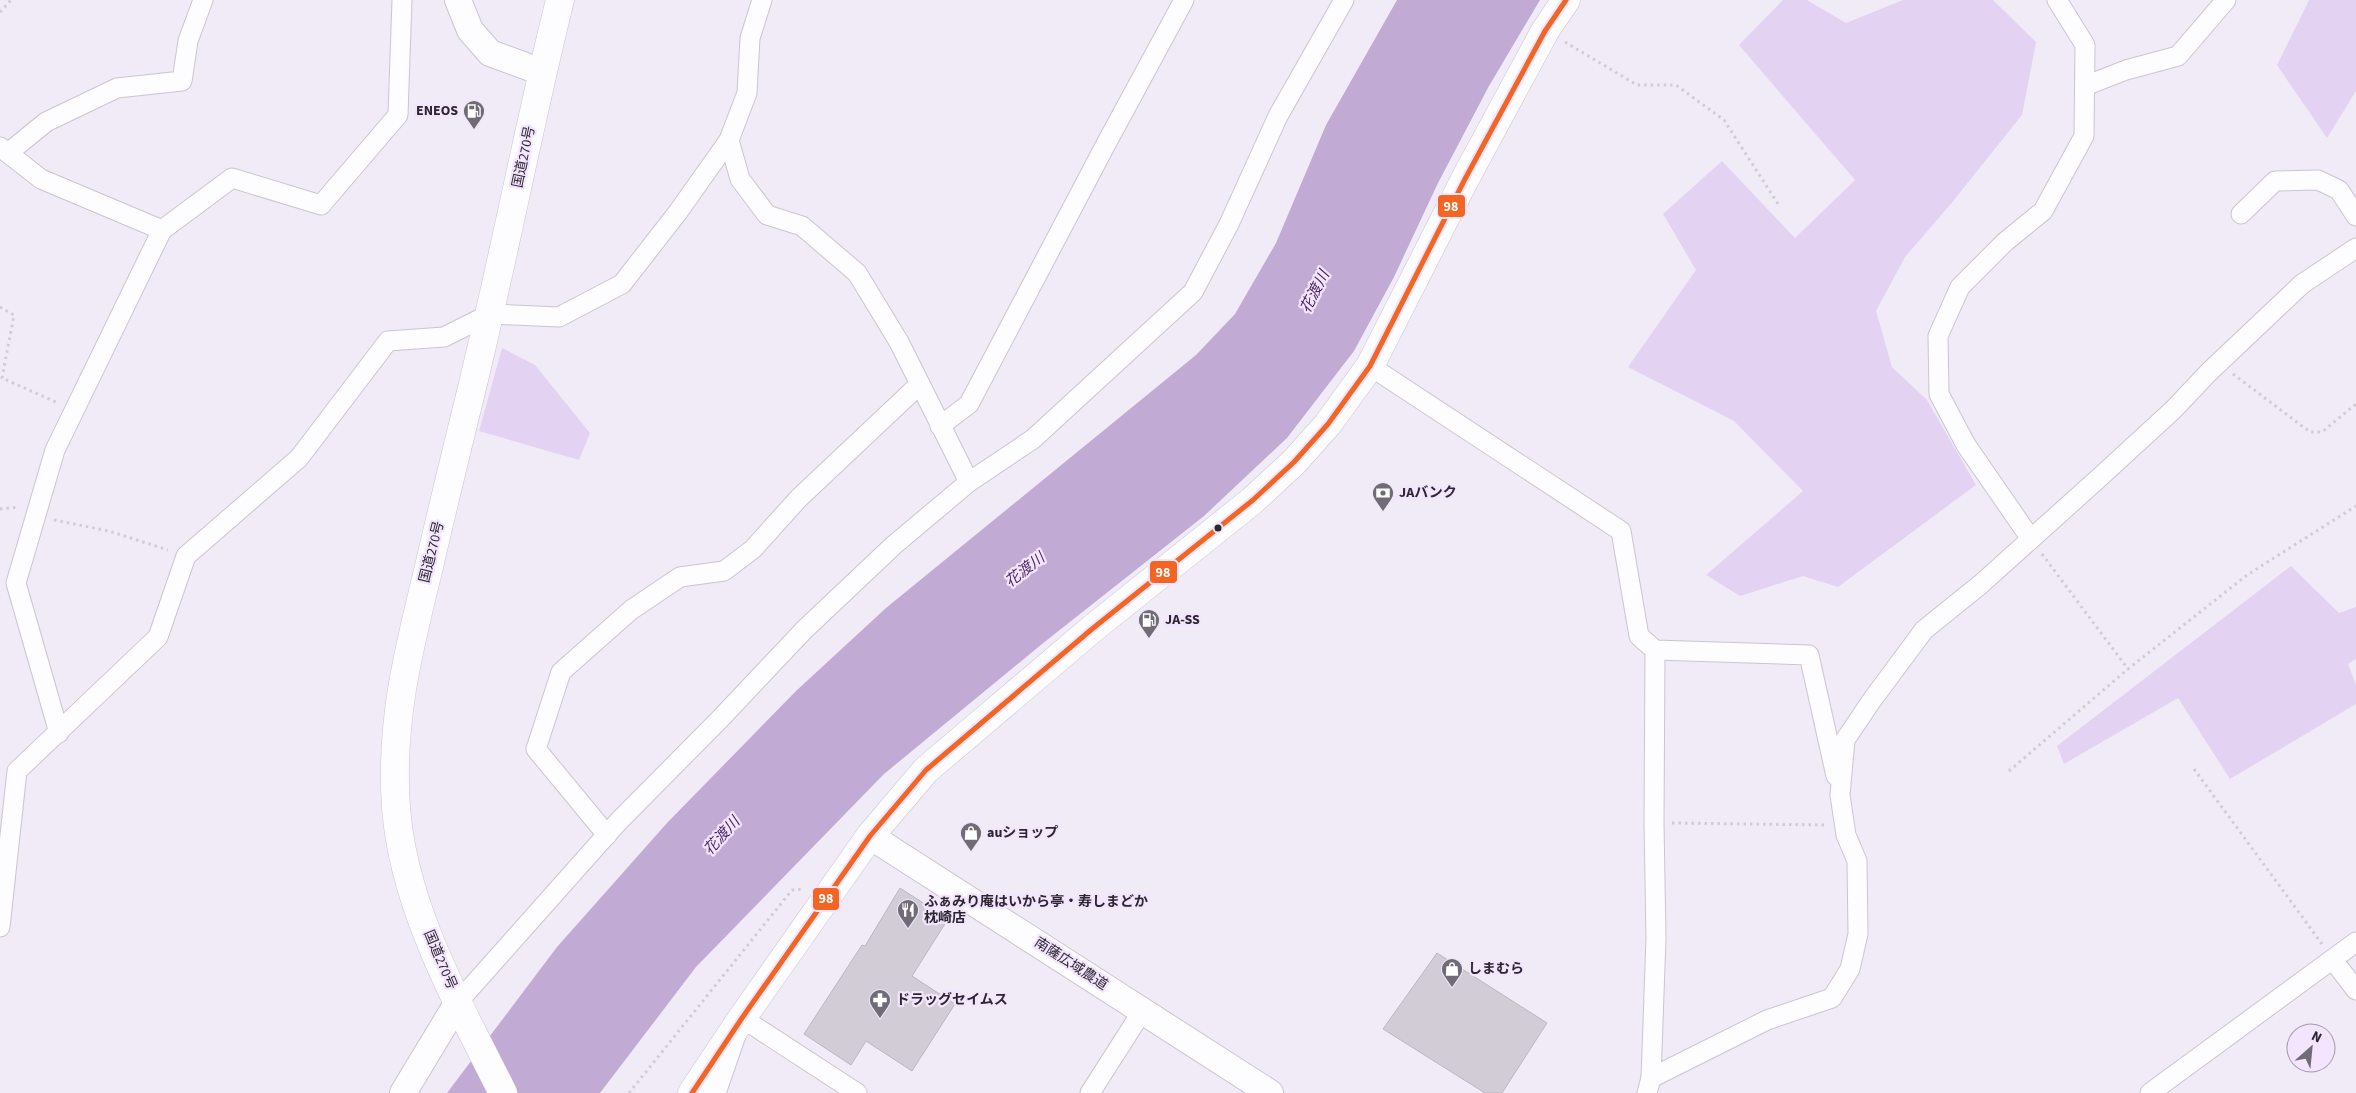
<svg xmlns="http://www.w3.org/2000/svg" width="2356" height="1093" viewBox="0 0 2356 1093" font-family="'Source Sans 3','Noto Sans JP',sans-serif">
	<rect width="100%" height="100%" fill="#f1ebf7"/>
	<g fill="#e4d2f3">
		<path d="M1783 0H1807L1846 23 1903 0H1993L2036 42 2022 115 1950 205 1905 257 1876 311 1892 367 1927 400 1976 485 1838 587 1803 576 1740 596 1706 575 1803 491 1734 421 1628 367 1696 270 1663 214 1722 161 1795 238 1855 180 1739 45Z"/>
		<path d="M2309 0H2356V91L2327 138 2277 65Z"/>
		<path d="M502 348 535 365 590 433 579 460 479 431Z"/>
		<path d="M2291 566 2339 613 2356 607V659L2348 664 2356 685V704L2230 779 2178 698 2064 764 2057 746Z"/>
	</g>
	<path fill="#c1aad3" d="M1397 0H1540L1489 86 1438 183 1394 277 1354 351 1287 438 1204 516 1042 644 884 774 696 967 600 1093H447L557 947 667 823 796 691 886 608 1196 355 1235 314 1276 243 1326 125Z"/>
	<g fill="#d2ccd7" stroke="#bcb6c1">
		<path d="M900 888 948 919 912 976 955 1004 912 1071 866 1041 851 1065 804 1034 862 945 865 946Z"/>
		<path d="M1437 953 1547 1023 1502 1093H1485L1383 1029Z"/>
	</g>
	<g fill="none" stroke-linecap="round" stroke-linejoin="round">
		<g stroke="#cbc5d0" stroke-width="21">
			<g id="street">
				<path d="M762 0 750 38 747 93 729 140 740 179 767 215 802 226 857 273 899 342 969 482"/>
				<path d="M2085 86 2126 70 2178 56 2226 0"/>
				<path d="M0 147 41 179 162 230"/>
				<path d="M8 153 46 122 117 88 182 81 188 41 203 0"/>
				<path d="M2241 214 2275 181 2318 180 2339 190 2356 216"/>
				<path d="M1370 366 1621 531 1639 636 1655 650 1809 655 1836 776"/>
				<path d="M940 426 969 404 1106 144 1184 0"/>
				<path d="M2031 539 1966 445 1939 394 1938 336 1960 287 2005 242 2043 211 2084 136 2085 45 2057 0"/>
				<path d="M59 733 16 583 55 450 162 230 232 178 321 205 398 115 402 0"/>
				<path d="M607 835 536 749 561 672 631 610 680 577 724 571 753 549 799 498 920 384"/>
				<path d="M0 927 17 771 158 637 186 556 299 458 388 341 444 337 490 314 559 317 622 284 678 212 729 140"/>
				<path d="M2333 960 2356 990"/>
				<path d="M458 1002 618 822 720 719 804 630 894 545 969 482 1033 439 1193 292 1229 224 1278 116 1344 0"/>
				<path d="M1651 1078 1656 938 1654 823 1655 650"/>
				<path d="M716 1093 742 1018 857 1093"/>
				<path d="M1090 1093 1143 1010"/>
				<path d="M1647 1093 1651 1078 1767 1020 1832 998 1850 969 1858 934 1857 861 1846 835 1840 795 1845 740 1872 700 1924 630 1981 584 2100 477 2173 410 2209 372 2302 284 2356 248"/>
				<path d="M2150 1093 2356 942"/>
			</g>
		</g>
		<g stroke="#cbc5d0" stroke-width="28">
			<g id="secondary">
				<path d="M458 0 470 30 490 53 542 72"/>
				<path d="M870 836 1270 1093"/>
				<path d="M403 1093 458 1002"/>
			</g>
		</g>
		<g stroke="#cbc5d0" stroke-width="29">
			<g id="highway">
				<path d="M503 1093C459 1005 403 907 396 807 390 723 408 652 428 571 441 514 455 457 469 400 502 267 527 133 560 0"/>
				<path d="M692 1093 742 1018 870 836 926 770 1092 629 1253 500 1294 462 1328 424 1370 366 1465 179 1545 31 1566 0"/>
			</g>
		</g>
		<g stroke="#d0cdd1" stroke-width="3" stroke-dasharray="2.5 4" stroke-linecap="butt">
			<path d="M0 12 11 0"/>
			<path d="M1565 42 1637 85H1676L1724 120 1780 207"/>
			<path d="M0 307 14 315 2 378 58 403"/>
			<path d="M2233 374 2310 432H2322L2356 404"/>
			<path d="M0 509 19 507"/>
			<path d="M54 520 109 531 168 550"/>
			<path d="M2042 554 2128 669 2247 575 2356 506"/>
			<path d="M2194 769 2322 944"/>
			<path d="M2009 771 2128 669"/>
			<path d="M1672 823 1825 825"/>
			<path d="M629 1093 792 890 804 889"/>
		</g>
		<use href="#street" stroke="#fdfcfe" stroke-width="19"/>
		<use href="#secondary" stroke="#fdfcfe" stroke-width="26"/>
		<use href="#highway" stroke="#fdfcfe" stroke-width="28"/>
		<g stroke="#f2e5fd" stroke-width="9">
			<path id="bus-1" d="M692 1093 742 1018 870 836 926 770 1092 629 1253 500 1294 462 1328 424 1370 366 1465 179 1545 31 1566 0"/>
		</g>
		<use href="#bus-1" stroke="#f26522" stroke-width="5"/>
	</g>
	<defs>
		<g id="fuel-pin" transform="scale(1.125)"><path d="M0 17L-7.5 6A9.5 9.5 0 1 1 7.5 6Z" fill="#716b76" stroke="#f2e5fd"/><path d="M-5.5-6h7V0h2V4h1.3V-2.5L3-4.5l.8-.8L6-3V5H2.5V1h-1V6h-7ZM-4.2-4.7v3.2H.2V-4.7Z" fill="#fff"/></g>
		<g id="bank-pin" transform="scale(1.125)"><path d="M0 17L-7.5 6A9.5 9.5 0 1 1 7.5 6Z" fill="#716b76" stroke="#f2e5fd"/><path d="M-6-4H6V4H-6ZM0-2.3a2.3 2.3 0 1 0 0 4.6a2.3 2.3 0 1 0 0-4.6Z" fill="#fff"/></g>
		<g id="shop-pin" transform="scale(1.125)"><path d="M0 17L-7.5 6A9.5 9.5 0 1 1 7.5 6Z" fill="#716b76" stroke="#f2e5fd"/><path d="M-5-2.5h2.3a2.7 3.5 0 0 1 5.4 0H5L5.5 6h-11ZM-1.5-2.5h3a1.5 2.3 0 0 0-3 0Z" fill="#fff"/></g>
		<g id="restaurant-pin" transform="scale(1.125)"><path d="M0 17L-7.5 6A9.5 9.5 0 1 1 7.5 6Z" fill="#716b76" stroke="#f2e5fd"/><path d="M-5-6h1v4h1v-4h1v4h1v-4h1v5L-1.5 .5V6h-2V.5L-5-1ZM5-6V6H3V1.5H1.5Q1.5-4 5-6Z" fill="#fff"/></g>
		<g id="pharmacy-pin" transform="scale(1.125)"><path d="M0 17L-7.5 6A9.5 9.5 0 1 1 7.5 6Z" fill="#716b76" stroke="#f2e5fd"/><path d="M-2-6h4v4h4v4h-4v4h-4v-4h-4v-4h4Z" fill="#fff"/></g>
	</defs>
	<g fill-rule="evenodd">
		<use href="#fuel-pin" x="474" y="111"/>
		<use href="#bank-pin" x="1383" y="493"/>
		<use href="#fuel-pin" x="1149" y="620"/>
		<use href="#shop-pin" x="971" y="833"/>
		<use href="#restaurant-pin" x="908" y="910"/>
		<use href="#shop-pin" x="1452" y="969"/>
		<use href="#pharmacy-pin" x="880" y="1000"/>
	</g>
	<circle fill="#2c2631" stroke="#f2e5fd" stroke-width="2" cx="1218" cy="528" r="4.5"/>
	<g text-anchor="middle" dominant-baseline="central" stroke-width="4.5" stroke-linejoin="round" paint-order="stroke">
		<g font-size="14" font-weight="bold" fill="#2c2631" stroke="#f2e5fd" text-anchor="start">
			<text x="458" y="111" text-anchor="end">ENEOS</text>
			<text x="1399" y="493">JAバンク</text>
			<text x="1165" y="620">JA-SS</text>
			<text x="987" y="833">auショップ</text>
			<text x="924" y="902">ふぁみり庵はいから亭・寿しまどか<tspan x="924" dy="16">枕崎店</tspan></text>
			<text x="1468" y="969">しまむら</text>
			<text x="896" y="1000">ドラッグセイムス</text>
		</g>
		<g font-size="14" fill="#2c2631" stroke="#f2e5fd">
			<text transform="translate(524 157) rotate(-78)">国道270号</text>
			<text transform="translate(432 552) rotate(-76)">国道270号</text>
			<text transform="translate(440 960) rotate(67)">国道270号</text>
			<text transform="translate(1071 964) rotate(33)">南薩広域農道</text>
		</g>
		<g font-size="15" font-style="italic" fill="#461f5f" stroke="#f2e5fd">
			<text transform="translate(1315 292) rotate(-63)">花渡川</text>
			<text transform="translate(1025 570) rotate(-38)">花渡川</text>
			<text transform="translate(722 836) rotate(-48)">花渡川</text>
		</g>
	</g>
	<g stroke="#f2e5fd" stroke-width="2">
		<rect x="1437" y="194" width="29" height="24" rx="5" fill="#f26522"/>
		<rect x="1149" y="560" width="29" height="24" rx="5" fill="#f26522"/>
		<rect x="812" y="887" width="28" height="24" rx="5" fill="#f26522"/>
	</g>
	<g font-size="14" text-anchor="middle" font-weight="bold" fill="#fff">
		<text x="1451" y="211">98</text>
		<text x="1163" y="577">98</text>
		<text x="826" y="903">98</text>
	</g>
	<g transform="translate(2311 1048) rotate(27)"><circle r="24" fill="#f2e5fd" stroke="#a399ab"/>
	<path d="M0-4L9 19L0 12L-9 19Z" fill="#716b76"/>
	<text y="-8" font-size="14" font-weight="bold" text-anchor="middle" fill="#2c2631">N</text>
	</g>
</svg>
